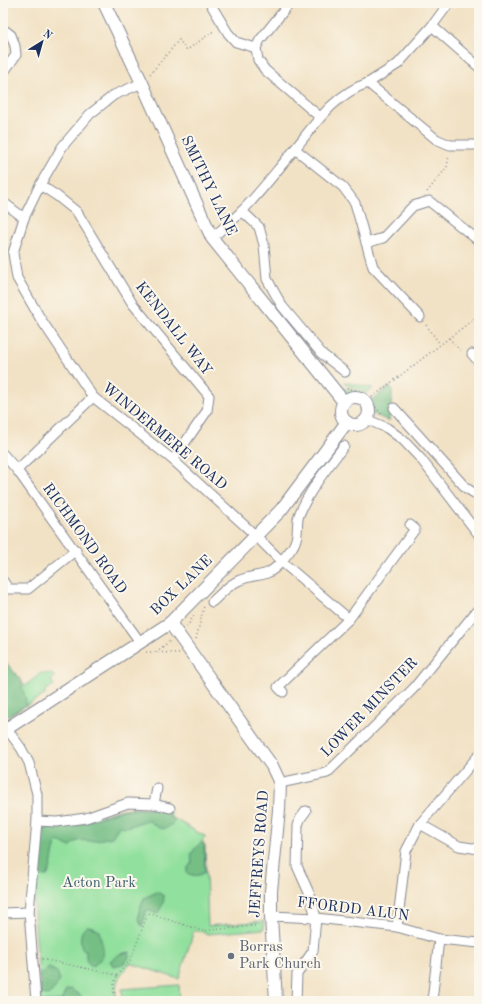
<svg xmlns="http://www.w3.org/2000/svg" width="482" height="1004" viewBox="0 0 482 1004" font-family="'Old Standard TT',serif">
	<rect width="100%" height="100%" fill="#fbf7ec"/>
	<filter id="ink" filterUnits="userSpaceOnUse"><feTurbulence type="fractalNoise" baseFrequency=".025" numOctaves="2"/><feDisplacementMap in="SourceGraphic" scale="8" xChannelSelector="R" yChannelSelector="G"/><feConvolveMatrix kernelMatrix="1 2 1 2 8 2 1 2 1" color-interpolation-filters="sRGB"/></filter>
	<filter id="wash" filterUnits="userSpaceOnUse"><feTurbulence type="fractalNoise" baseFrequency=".012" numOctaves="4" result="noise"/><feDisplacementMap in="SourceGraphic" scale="16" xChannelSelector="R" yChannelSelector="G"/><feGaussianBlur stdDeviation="0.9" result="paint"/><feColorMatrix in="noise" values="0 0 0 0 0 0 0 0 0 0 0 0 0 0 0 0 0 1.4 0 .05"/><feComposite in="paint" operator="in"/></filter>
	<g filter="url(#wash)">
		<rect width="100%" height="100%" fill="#f2e2c5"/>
		<g fill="#92e09d" stroke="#56887e">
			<path d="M344 382 373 388 366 393C359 387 351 390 344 382Z"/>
			<path d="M339 387 363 393 367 397 365 399C354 393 349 398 339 387Z"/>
			<path d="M3 659 25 686 41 673 51 674 55 677 51 680 54 685 44 691 46 694 3 719Z"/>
			<path d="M130 808H152L170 811 171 817 206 837 202 841 205 845 208 926 264 921V929L209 934 194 930 179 979 130 963C117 979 116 980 116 1001H41L34 912 40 835 44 829 48 827 72 825 122 809Z"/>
			<path d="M179 985 180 1001H123L122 989Z"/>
		</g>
		<g fill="#75be84" stroke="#487671">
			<path d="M390 386 392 388V399L389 421 372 414 373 409 369 402Z"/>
			<path d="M3 659 22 681C21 691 27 697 26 705L3 719Z"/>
			<path d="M130 809H151L169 811 170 817 176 820C164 833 160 830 148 820L126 827 119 826 112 837C105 838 97 841 90 841 80 841 78 838 70 847L58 841C51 852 54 865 47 876 42 876 40 875 37 871L41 835 44 830 48 828 72 827 122 810Z"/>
			<path d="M202 842 204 845 205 872C198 876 195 877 187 873V869L192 862C189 852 195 848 202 842Z"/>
			<path d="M157 892 164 896C164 903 161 908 157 914L147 910 142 926C135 917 140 907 144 898Z"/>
			<path d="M88 926 93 927 99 931C102 947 109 954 93 966 85 963 86 958 86 950L82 949C80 940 79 930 88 926Z"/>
			<path d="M130 952C129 962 122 965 113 966L110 961 120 954Z"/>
			<path d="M49 968 57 972 60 980 53 991 48 995 41 994 39 975Z"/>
			<path d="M71 989 82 997 83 1001H61L66 990Z"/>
		</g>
	</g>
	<g filter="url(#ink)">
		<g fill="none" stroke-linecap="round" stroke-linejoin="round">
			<g stroke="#868892" stroke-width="11">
				<g id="street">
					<path d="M210 3 228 33 236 42 256 48 258 60 265 70 320 117"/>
					<path d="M432 26 479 67"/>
					<path d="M3 29 11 35 15 46 16 55 3 73"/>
					<path d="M256 48 260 40 290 3"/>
					<path d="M142 83 114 95 90 114 62 147 40 185 24 218 13 253 17 278 40 318 93 397 173 460 255 535 281 561 349 619"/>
					<path d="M368 83 398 64 432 26 449 3"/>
					<path d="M295 149 343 187 355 203 373 267 420 317"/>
					<path d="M40 185 57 196 77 212 132 303 209 396 207 411 173 460"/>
					<path d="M3 202 24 218"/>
					<path d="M242 211 259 227 264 245 267 279 282 306 322 354 345 372"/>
					<path d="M212 238C222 229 232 221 241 212 257 196 271 178 285 161 310 132 331 95 368 83L436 139 450 145H479"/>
					<path d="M366 243 383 238 413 206 429 201 479 241"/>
					<path d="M472 354 479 362"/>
					<path d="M394 408 466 488 479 496"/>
					<path d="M366 419 387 428 403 440 421 459 479 535"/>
					<path d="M3 454 17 470 140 642"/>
					<path d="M17 470 93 397"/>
					<path d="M3 581 8 589H28L76 550"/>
					<path d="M212 602C221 594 229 584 240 580 259 572 265 580 281 562 285 556 293 549 295 542 299 534 296 523 299 515 309 490 328 467 344 446"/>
					<path d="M283 692 278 687 349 619 415 529 410 525"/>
					<path d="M7 729 21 748 29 763 37 794V821L29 912 36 1001"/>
					<path d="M280 783 327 773 413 689 479 608"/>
					<path d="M154 804 157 788"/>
					<path d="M37 821 57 822 86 818 128 803 154 804 170 808"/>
					<path d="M420 824 459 846 479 849"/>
					<path d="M3 913 29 912"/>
					<path d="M271 916 316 918 397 927 439 939 479 943"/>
					<path d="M397 927 406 851 420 824 479 755"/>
					<path d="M296 1001 297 974 313 951 316 918 310 895 297 866 298 826 300 819 306 811"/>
					<path d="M432 1001 439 939"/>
				</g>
			</g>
			<g stroke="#868892" stroke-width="14">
				<g id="secondary">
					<path d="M104 3 142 83 212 238 344 402"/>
					<circle cx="355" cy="411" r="14"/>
					<path d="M170 623 272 766 280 783 279 810 271 891V916L276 1001"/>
					<path d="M3 731 170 623 281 510 347 422"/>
				</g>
			</g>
			<g stroke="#868892" stroke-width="1.5" stroke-dasharray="1 3" stroke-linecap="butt">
				<path d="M150 74 179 40 187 50 215 30"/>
				<path d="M427 192 447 167 449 155"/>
				<path d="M426 325 440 344"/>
				<path d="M449 338 462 353"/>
				<path d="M347 388 363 392 383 416"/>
				<path d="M366 402 479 315"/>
				<path d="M187 627 194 615"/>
				<path d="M196 639 204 606"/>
				<path d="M146 652 179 653"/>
				<path d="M156 652 170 641"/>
				<path d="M42 959 117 975 131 959 148 913 203 931 261 925"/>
				<path d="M114 1001V983L117 976"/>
			</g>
			<use href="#street" stroke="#fff" stroke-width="9"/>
			<use href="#secondary" stroke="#fff" stroke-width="12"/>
		</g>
	</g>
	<circle fill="#6b7280" stroke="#fbf7ec" stroke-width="1.5" cx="231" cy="956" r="4"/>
	<g text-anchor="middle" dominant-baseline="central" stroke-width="4" stroke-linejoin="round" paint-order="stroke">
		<g font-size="15" fill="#1b2f5e" stroke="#fbf7ec">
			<text transform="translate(208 186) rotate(64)">SMITHY LANE</text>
			<text transform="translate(173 329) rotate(52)">KENDALL WAY</text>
			<text transform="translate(164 437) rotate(40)">WINDERMERE ROAD</text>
			<text transform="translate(84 539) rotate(54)">RICHMOND ROAD</text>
			<text transform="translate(182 586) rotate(-44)">BOX LANE</text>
			<text transform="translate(370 708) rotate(-46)">LOWER MINSTER</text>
			<text transform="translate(260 854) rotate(-86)">JEFFREYS ROAD</text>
			<text transform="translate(353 910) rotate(7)">FFORDD ALUN</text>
		</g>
		<g font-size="15" fill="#395b6e" stroke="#fbf7ec">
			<text x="99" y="883">Acton Park</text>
		</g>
		<g font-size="15" fill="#5b616d" stroke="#fbf7ec" text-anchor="start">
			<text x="239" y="947">Borras<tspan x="239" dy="17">Park Church</tspan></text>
		</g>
	</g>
	<rect width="482" height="1004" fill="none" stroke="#fbf7ec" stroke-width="16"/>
	<g transform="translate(42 42) rotate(37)" stroke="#fbf7ec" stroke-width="3" paint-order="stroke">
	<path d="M0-3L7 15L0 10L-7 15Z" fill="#1b2f5e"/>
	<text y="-6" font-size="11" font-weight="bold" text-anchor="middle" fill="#1b2f5e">N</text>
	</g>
</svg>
